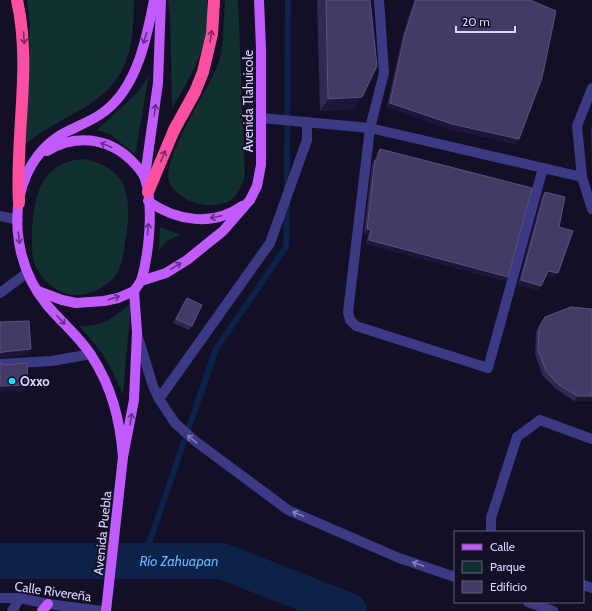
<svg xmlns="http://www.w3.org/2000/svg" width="592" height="611" viewBox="0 0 592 611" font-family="Cabin,sans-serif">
	<rect width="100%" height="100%" fill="#130f26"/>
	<g fill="#12302f">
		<path d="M27 0H134V6C133 55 125 85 80 110 61 121 42 130 26 144L30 24Z"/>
		<path d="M168 0H207C207 7 209 15 208 22 205 52 188 83 172 108L170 16Z"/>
		<path d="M225 0H238L245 176C240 189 236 201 221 204 208 207 193 204 183 197 177 193 171 188 169 181 163 155 210 89 219 61 225 41 223 20 225 0Z"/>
		<path d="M149 75 135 155 110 134 97 130 137 93Z"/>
		<path d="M83 159C128 167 132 197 126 237 124 249 123 264 116 275 111 282 102 288 94 291 69 302 47 289 35 265 31 256 32 244 32 235 33 199 40 162 83 159Z"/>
		<path d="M160 227 180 235 167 241 159 250Z"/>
		<path d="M131 303 123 395C110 364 102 350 79 326 104 326 112 319 131 303Z"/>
	</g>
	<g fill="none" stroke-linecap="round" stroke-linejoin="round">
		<g stroke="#0c2248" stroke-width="6">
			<path d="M287 188 288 0"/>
			<path d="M143 561 216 349 286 247 287 204"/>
		</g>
		<path stroke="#0c2248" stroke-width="36" id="s1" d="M0 561H222L349 611"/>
		<g stroke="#3d3a85" stroke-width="10">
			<path d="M379 0 384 73 370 128 348 312 350 320 356 326 488 368 543 168"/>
			<path d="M592 88 577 126 582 177 592 209"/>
			<path d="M261 118 370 128 582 177"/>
			<path d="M0 216 18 220"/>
			<path d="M0 293 27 273"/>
			<path d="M137 334 153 386 159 399 175 423 195 441 288 510 399 558 455 577"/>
			<path d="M0 364 52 361 91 354"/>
			<path d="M159 399 270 243 307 140V122"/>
			<path d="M491 532V518L517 437 540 420 592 439"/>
			<path d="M583 585 592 588"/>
			<path d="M0 598H20L48 604 102 611"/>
			<path d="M528 602 553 611"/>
			<path d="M12 611 20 598"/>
		</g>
		<g stroke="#c25bff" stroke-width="10">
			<path d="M47 151C74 134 107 137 131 160 136 165 143 172 145 179 154 205 149 255 141 281"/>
			<path d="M145 176 158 83 161 0"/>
			<path d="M148 201C176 221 213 227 242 206"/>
			<path d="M38 291 62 300 76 303 104 301 118 298 134 291 141 281 166 273 187 260 223 231 250 200 257 186 261 165V49L259 0"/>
			<path d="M123 457C120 420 112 387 91 355 79 336 61 322 47 305 18 270 8 216 27 174 35 156 50 139 68 131 80 125 94 120 105 111 137 87 147 37 154 0"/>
			<path d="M42 611 48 604"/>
			<path d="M106 611 123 457 134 400 137 332 134 291"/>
		</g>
		<g stroke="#ff4fa3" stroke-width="12">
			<path d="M17 0C32 67 15 135 19 203"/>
			<path d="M148 192 174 130 195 92 203 72 212 34 214 0"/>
		</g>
	</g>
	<g fill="#312854">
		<path d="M317 0H370L354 109 320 111Z"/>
		<path d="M414 0H530L516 144 449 129 387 107 402 38Z"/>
		<path d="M592 126V173L591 130Z"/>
		<path d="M380 149 505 281 366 244 368 235 364 234 372 164 375 160 377 153Z"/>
		<path d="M545 192 559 227 555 277 546 276 538 290 518 285 542 196Z"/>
		<path d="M187 298 192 326 189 330 173 323 184 302Z"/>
		<path d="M592 309V401H574L556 389 543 376 535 354 536 332 545 317Z"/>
	</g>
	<g fill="#1d163a">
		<path d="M362 97 354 109 320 111 328 99Z"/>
		<path d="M390 103 519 139 516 144 449 129 387 107Z"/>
		<path d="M367 229 371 230 368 235 364 234Z"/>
		<path d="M369 240 508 277 505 281 366 244Z"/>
		<path d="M548 271 558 273 555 277 545 276Z"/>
		<path d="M521 280 541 286 538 290 518 285Z"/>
		<path d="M31 349 27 355 0 358V353L3 352Z"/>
		<path d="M28 385 24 391 0 392V386Z"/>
		<path d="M578 396H592V401H574Z"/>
	</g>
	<g fill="#433a66" stroke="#5a527e">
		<path d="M326 0H370L377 66 362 97 328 99Z"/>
		<path d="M416 0H530L556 11 542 78 519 139 452 124 390 103 405 34Z"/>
		<path d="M380 149 532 188 508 277 369 240 371 230 367 229 375 160H377Z"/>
		<path d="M545 192 565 197 559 227 573 231 558 273 548 271 541 286 521 280Z"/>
		<path d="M187 298 202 305 192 326 176 319Z"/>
		<path d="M571 307 592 309V396H578L559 385 546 371 538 350 539 327 545 317Z"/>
		<path d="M29 321 31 349 3 352 0 353V322Z"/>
		<path d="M0 363 4 365 27 363 28 385 0 386Z"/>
	</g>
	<defs><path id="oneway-shaft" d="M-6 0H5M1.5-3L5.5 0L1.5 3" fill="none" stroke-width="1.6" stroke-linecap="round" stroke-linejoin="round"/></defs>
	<g stroke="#7d2c5e">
		<use href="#oneway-shaft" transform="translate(211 36) rotate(-82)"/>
		<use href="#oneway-shaft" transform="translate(24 38) rotate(86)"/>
		<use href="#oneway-shaft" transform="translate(163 156) rotate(-68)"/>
	</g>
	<g stroke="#623188">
		<use href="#oneway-shaft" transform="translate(145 38) rotate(107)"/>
		<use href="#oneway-shaft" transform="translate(155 110) rotate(-82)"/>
		<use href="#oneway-shaft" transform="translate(106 145) rotate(-158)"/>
		<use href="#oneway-shaft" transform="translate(216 217) rotate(168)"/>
		<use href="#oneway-shaft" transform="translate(148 229) rotate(-85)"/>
		<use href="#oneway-shaft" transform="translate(19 238) rotate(83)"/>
		<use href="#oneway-shaft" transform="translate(176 266) rotate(-32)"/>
		<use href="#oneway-shaft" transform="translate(114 298) rotate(-18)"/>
		<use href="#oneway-shaft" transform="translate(61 320) rotate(46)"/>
		<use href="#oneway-shaft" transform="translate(131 419) rotate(-81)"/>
	</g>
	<g stroke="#837fbc">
		<use href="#oneway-shaft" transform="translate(192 439) rotate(-141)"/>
		<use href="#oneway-shaft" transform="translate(298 514) rotate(-157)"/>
		<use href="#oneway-shaft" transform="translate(418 564) rotate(-161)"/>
	</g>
	<circle fill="#00e5ff" stroke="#130f26" stroke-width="1.5" cx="12" cy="381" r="4"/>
	<g text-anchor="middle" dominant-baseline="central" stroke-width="3.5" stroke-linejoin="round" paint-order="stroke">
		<g font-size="13" fill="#d9d4ff" stroke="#130f26">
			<text transform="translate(248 101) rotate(-90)">Avenida Tlahuicole</text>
			<text transform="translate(102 533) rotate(-84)">Avenida Puebla</text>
			<text transform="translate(53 591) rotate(8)">Calle Rivereña</text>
		</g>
		<g font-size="13" font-weight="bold" fill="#d9d4ff" stroke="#130f26" text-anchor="start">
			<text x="20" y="381">Oxxo</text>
		</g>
		<g font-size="14" font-style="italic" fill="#62b6ff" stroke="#130f26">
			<text stroke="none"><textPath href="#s1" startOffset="179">Río Zahuapan</textPath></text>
		</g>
	</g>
	<rect x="454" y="531" width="130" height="72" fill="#130f26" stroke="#625e7d"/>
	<rect x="462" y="544" width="20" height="6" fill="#c25bff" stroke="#625e7d"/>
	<text x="490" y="551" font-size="12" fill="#d9d4ff">Calle</text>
	<rect x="462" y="561" width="20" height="12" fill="#12302f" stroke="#625e7d"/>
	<text x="490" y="571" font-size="12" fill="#d9d4ff">Parque</text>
	<rect x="462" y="581" width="20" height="12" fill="#433a66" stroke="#625e7d"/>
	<text x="490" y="591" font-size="12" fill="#d9d4ff">Edificio</text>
	<path d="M456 26v6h59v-6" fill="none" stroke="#d9d4ff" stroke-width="2"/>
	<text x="462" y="26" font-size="12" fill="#d9d4ff" stroke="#130f26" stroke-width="3" paint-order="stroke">20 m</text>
</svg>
